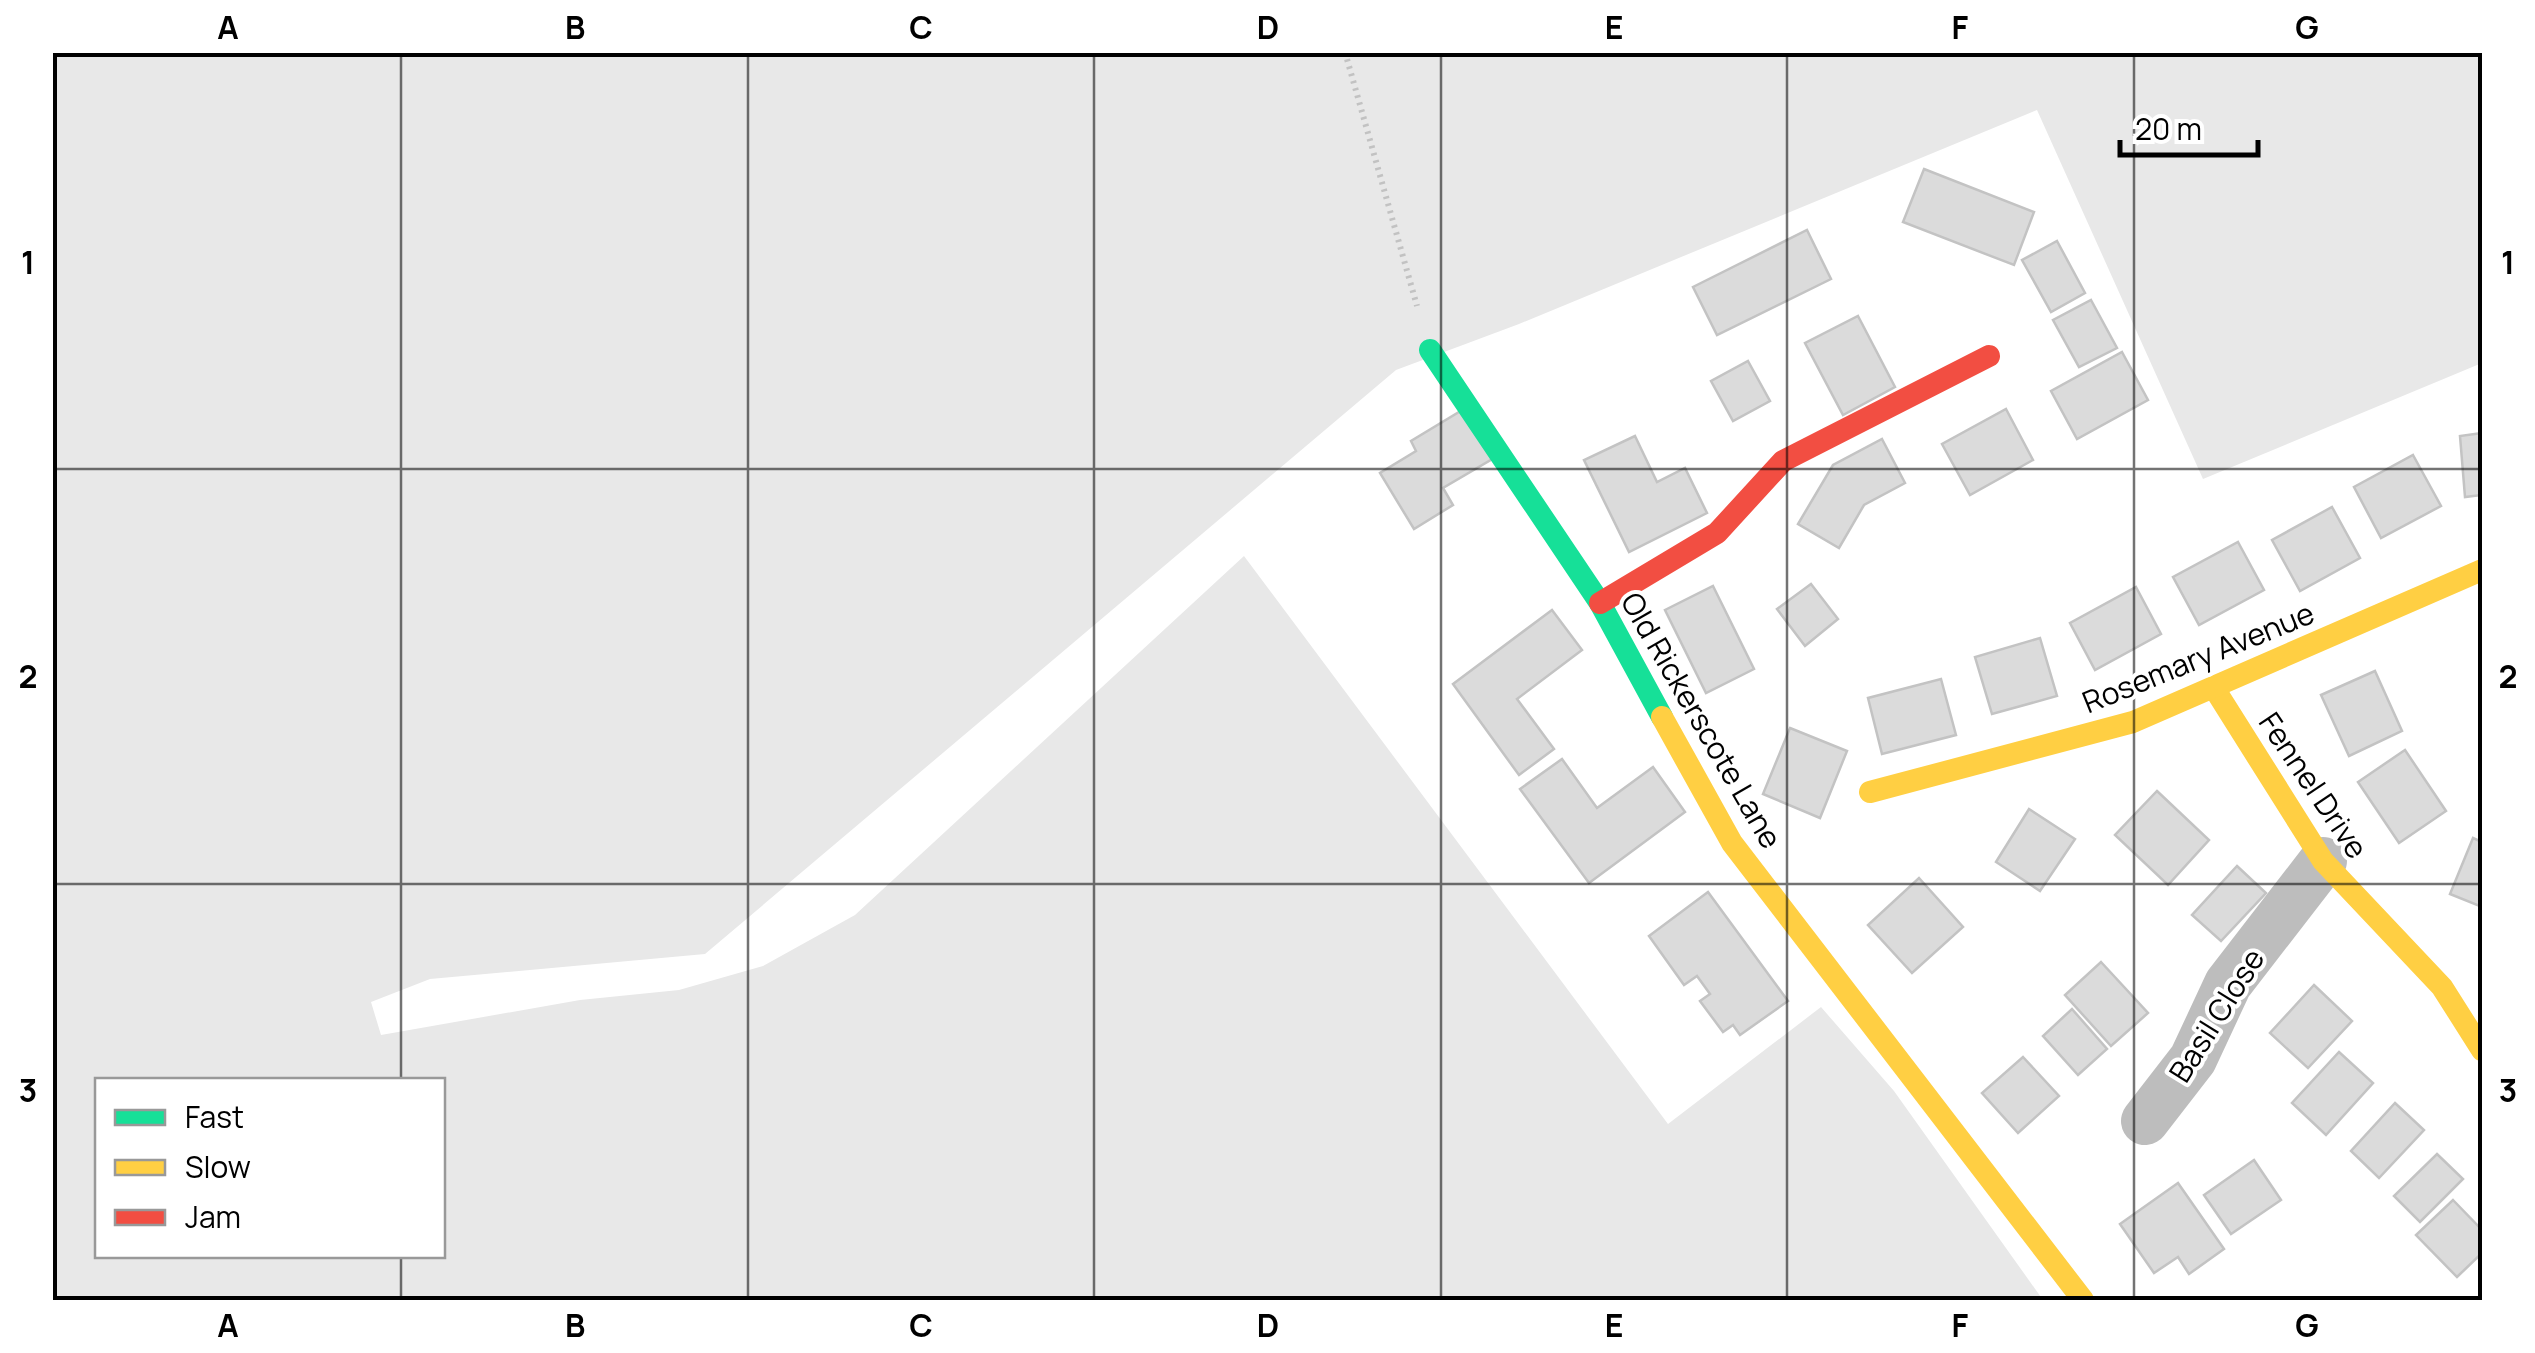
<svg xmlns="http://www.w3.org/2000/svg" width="2535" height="1353" viewBox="0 0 2535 1353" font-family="Manrope,sans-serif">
	<rect width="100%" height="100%" fill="#fff"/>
	<path fill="#e8e8e8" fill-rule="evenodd" d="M52 53H2482V363L2203 479 2037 110 1519 324 1396 370 705 954 430 979 371 1002 381 1035 580 1000 679 990 763 966 855 915 1244 556 1668 1124 1821 1007 1894 1091 2043 1300H53ZM98 1080H442V1256H98Z"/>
	<g fill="#dbdbdb" stroke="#c3c3c3" stroke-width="2.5">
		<path d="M1924 169 2034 212 2014 265 1903 222Z"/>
		<path d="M1807 230 1831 279 1717 335 1693 287Z"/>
		<path d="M2057 241 2085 293 2051 312 2022 260Z"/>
		<path d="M2091 300 2117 348 2079 367 2053 320Z"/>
		<path d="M1858 316 1895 387 1843 415 1805 343Z"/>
		<path d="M2122 352 2148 400 2077 439 2051 391Z"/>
		<path d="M1748 361 1770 401 1733 421 1711 381Z"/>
		<path d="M1464 409 1494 458 1443 488 1453 505 1414 529 1380 473 1416 451 1411 441Z"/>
		<path d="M2006 409 2033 460 1970 495 1942 444Z"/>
		<path d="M2482 433V495L2465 497 2460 436Z"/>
		<path d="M1635 436 1657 482 1685 468 1707 513 1629 552 1584 460Z"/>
		<path d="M1882 439 1905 483 1864 505 1839 548 1798 524 1833 465Z"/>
		<path d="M2413 455 2441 506 2381 538 2354 487Z"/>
		<path d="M2332 507 2360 558 2300 591 2272 540Z"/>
		<path d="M2238 542 2264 590 2199 625 2173 577Z"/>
		<path d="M1811 584 1838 619 1805 646 1777 609Z"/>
		<path d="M1713 586 1754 669 1706 693 1665 610Z"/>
		<path d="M2136 587 2161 634 2095 670 2070 623Z"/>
		<path d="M1552 610 1582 650 1517 699 1554 749 1519 775 1453 684Z"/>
		<path d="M2040 638 2057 696 1992 714 1975 657Z"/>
		<path d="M2375 671 2402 731 2349 756 2321 695Z"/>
		<path d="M1941 679 1956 735 1882 754 1868 698Z"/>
		<path d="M1790 728 1847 751 1820 818 1763 794Z"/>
		<path d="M2405 750 2446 811 2399 843 2358 782Z"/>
		<path d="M1562 759 1597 808 1653 767 1685 812 1589 883 1520 789Z"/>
		<path d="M2157 791 2209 840 2168 885 2115 835Z"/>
		<path d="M2029 809 2075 839 2040 891 1996 862Z"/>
		<path d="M2473 838 2482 842V907L2450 894Z"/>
		<path d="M2237 866 2266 893 2221 941 2192 915Z"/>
		<path d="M1919 878 1963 927 1912 973 1868 925Z"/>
		<path d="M1708 892 1788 1001 1740 1035 1733 1025 1723 1032 1700 1001 1710 994 1697 976 1684 985 1649 936Z"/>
		<path d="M2101 962 2148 1013 2111 1046 2065 995Z"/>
		<path d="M2314 985 2352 1021 2308 1068 2270 1033Z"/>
		<path d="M2072 1009 2107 1049 2078 1075 2043 1036Z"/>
		<path d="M2339 1052 2373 1083 2326 1135 2292 1103Z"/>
		<path d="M2023 1057 2059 1096 2018 1133 1982 1093Z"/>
		<path d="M2395 1103 2424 1130 2379 1178 2351 1151Z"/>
		<path d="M2437 1154 2463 1179 2420 1222 2394 1196Z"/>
		<path d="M2254 1160 2281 1200 2231 1234 2204 1195Z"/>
		<path d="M2178 1183 2224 1249 2189 1274 2178 1257 2154 1273 2120 1224Z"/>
		<path d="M2453 1200 2482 1230V1253L2457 1277 2416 1235Z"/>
	</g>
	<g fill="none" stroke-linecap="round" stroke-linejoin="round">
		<path stroke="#c2c2c2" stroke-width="6" stroke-dasharray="2.5 5" stroke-linecap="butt" d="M1345 52 1417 306"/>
		<path stroke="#bdbdbd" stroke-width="48" d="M2145 1121 2193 1059 2228 984 2323 861"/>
		<path stroke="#16e098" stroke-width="22" d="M1430 350 1600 603 1662 717"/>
		<g stroke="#ffcf43" stroke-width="22">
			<path d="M2214 688 2323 861 2442 987 2482 1050"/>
			<path d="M1662 717 1732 843 2083 1300"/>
			<path d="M1870 792 2133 722 2482 570"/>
		</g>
		<path stroke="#f24e42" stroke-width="22" d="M1600 603 1717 533 1783 461 1989 356"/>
	</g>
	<path fill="none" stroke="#000" stroke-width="2.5" stroke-opacity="0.55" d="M401 52V1080M748 52V1300M1094 52V1300M1441 52V1300M1787 52V1300M2134 52V1300M52 469H2482M52 884H2482M401 1256V1300"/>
	<g text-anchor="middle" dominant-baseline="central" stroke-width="8" stroke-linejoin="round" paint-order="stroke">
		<g font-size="30" fill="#000" stroke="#fff">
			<text transform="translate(2198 657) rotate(-22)">Rosemary Avenue</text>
			<text transform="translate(1702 720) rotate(60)">Old Rickerscote Lane</text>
			<text transform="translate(2314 785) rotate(56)">Fennel Drive</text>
			<text transform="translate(2216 1015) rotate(-58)">Basil Close</text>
		</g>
	</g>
	<rect width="2535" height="1353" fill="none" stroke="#ffffff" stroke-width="110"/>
	<rect x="95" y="1078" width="350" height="180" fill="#ffffff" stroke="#999999" stroke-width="2.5"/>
	<rect x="115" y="1110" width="50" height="15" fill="#16e098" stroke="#999999" stroke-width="2.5"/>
	<text x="185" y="1128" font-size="30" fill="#000000">Fast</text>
	<rect x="115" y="1160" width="50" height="15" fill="#ffcf43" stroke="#999999" stroke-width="2.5"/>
	<text x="185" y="1178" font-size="30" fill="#000000">Slow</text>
	<rect x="115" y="1210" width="50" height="15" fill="#f24e42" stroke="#999999" stroke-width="2.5"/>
	<text x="185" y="1228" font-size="30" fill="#000000">Jam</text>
	<path d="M2120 140v15h138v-15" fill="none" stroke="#000000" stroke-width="5"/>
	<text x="2135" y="140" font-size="30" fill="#000000" stroke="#ffffff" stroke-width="8" paint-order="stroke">20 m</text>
	<rect x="55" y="55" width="2425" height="1243" fill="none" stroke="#000" stroke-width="4"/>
	<g font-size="32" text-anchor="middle" font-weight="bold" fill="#000">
		<text x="228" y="39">A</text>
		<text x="575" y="39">B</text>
		<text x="921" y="39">C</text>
		<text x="1268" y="39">D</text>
		<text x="1614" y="39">E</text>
		<text x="1960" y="39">F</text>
		<text x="2307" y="39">G</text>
		<text x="28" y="274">1</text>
		<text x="2508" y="274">1</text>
		<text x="28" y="688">2</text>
		<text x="2508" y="688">2</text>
		<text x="28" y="1102">3</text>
		<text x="2508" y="1102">3</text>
		<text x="228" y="1337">A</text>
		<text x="575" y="1337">B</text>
		<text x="921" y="1337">C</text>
		<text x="1268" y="1337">D</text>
		<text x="1614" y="1337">E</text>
		<text x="1960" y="1337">F</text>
		<text x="2307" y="1337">G</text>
	</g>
</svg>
